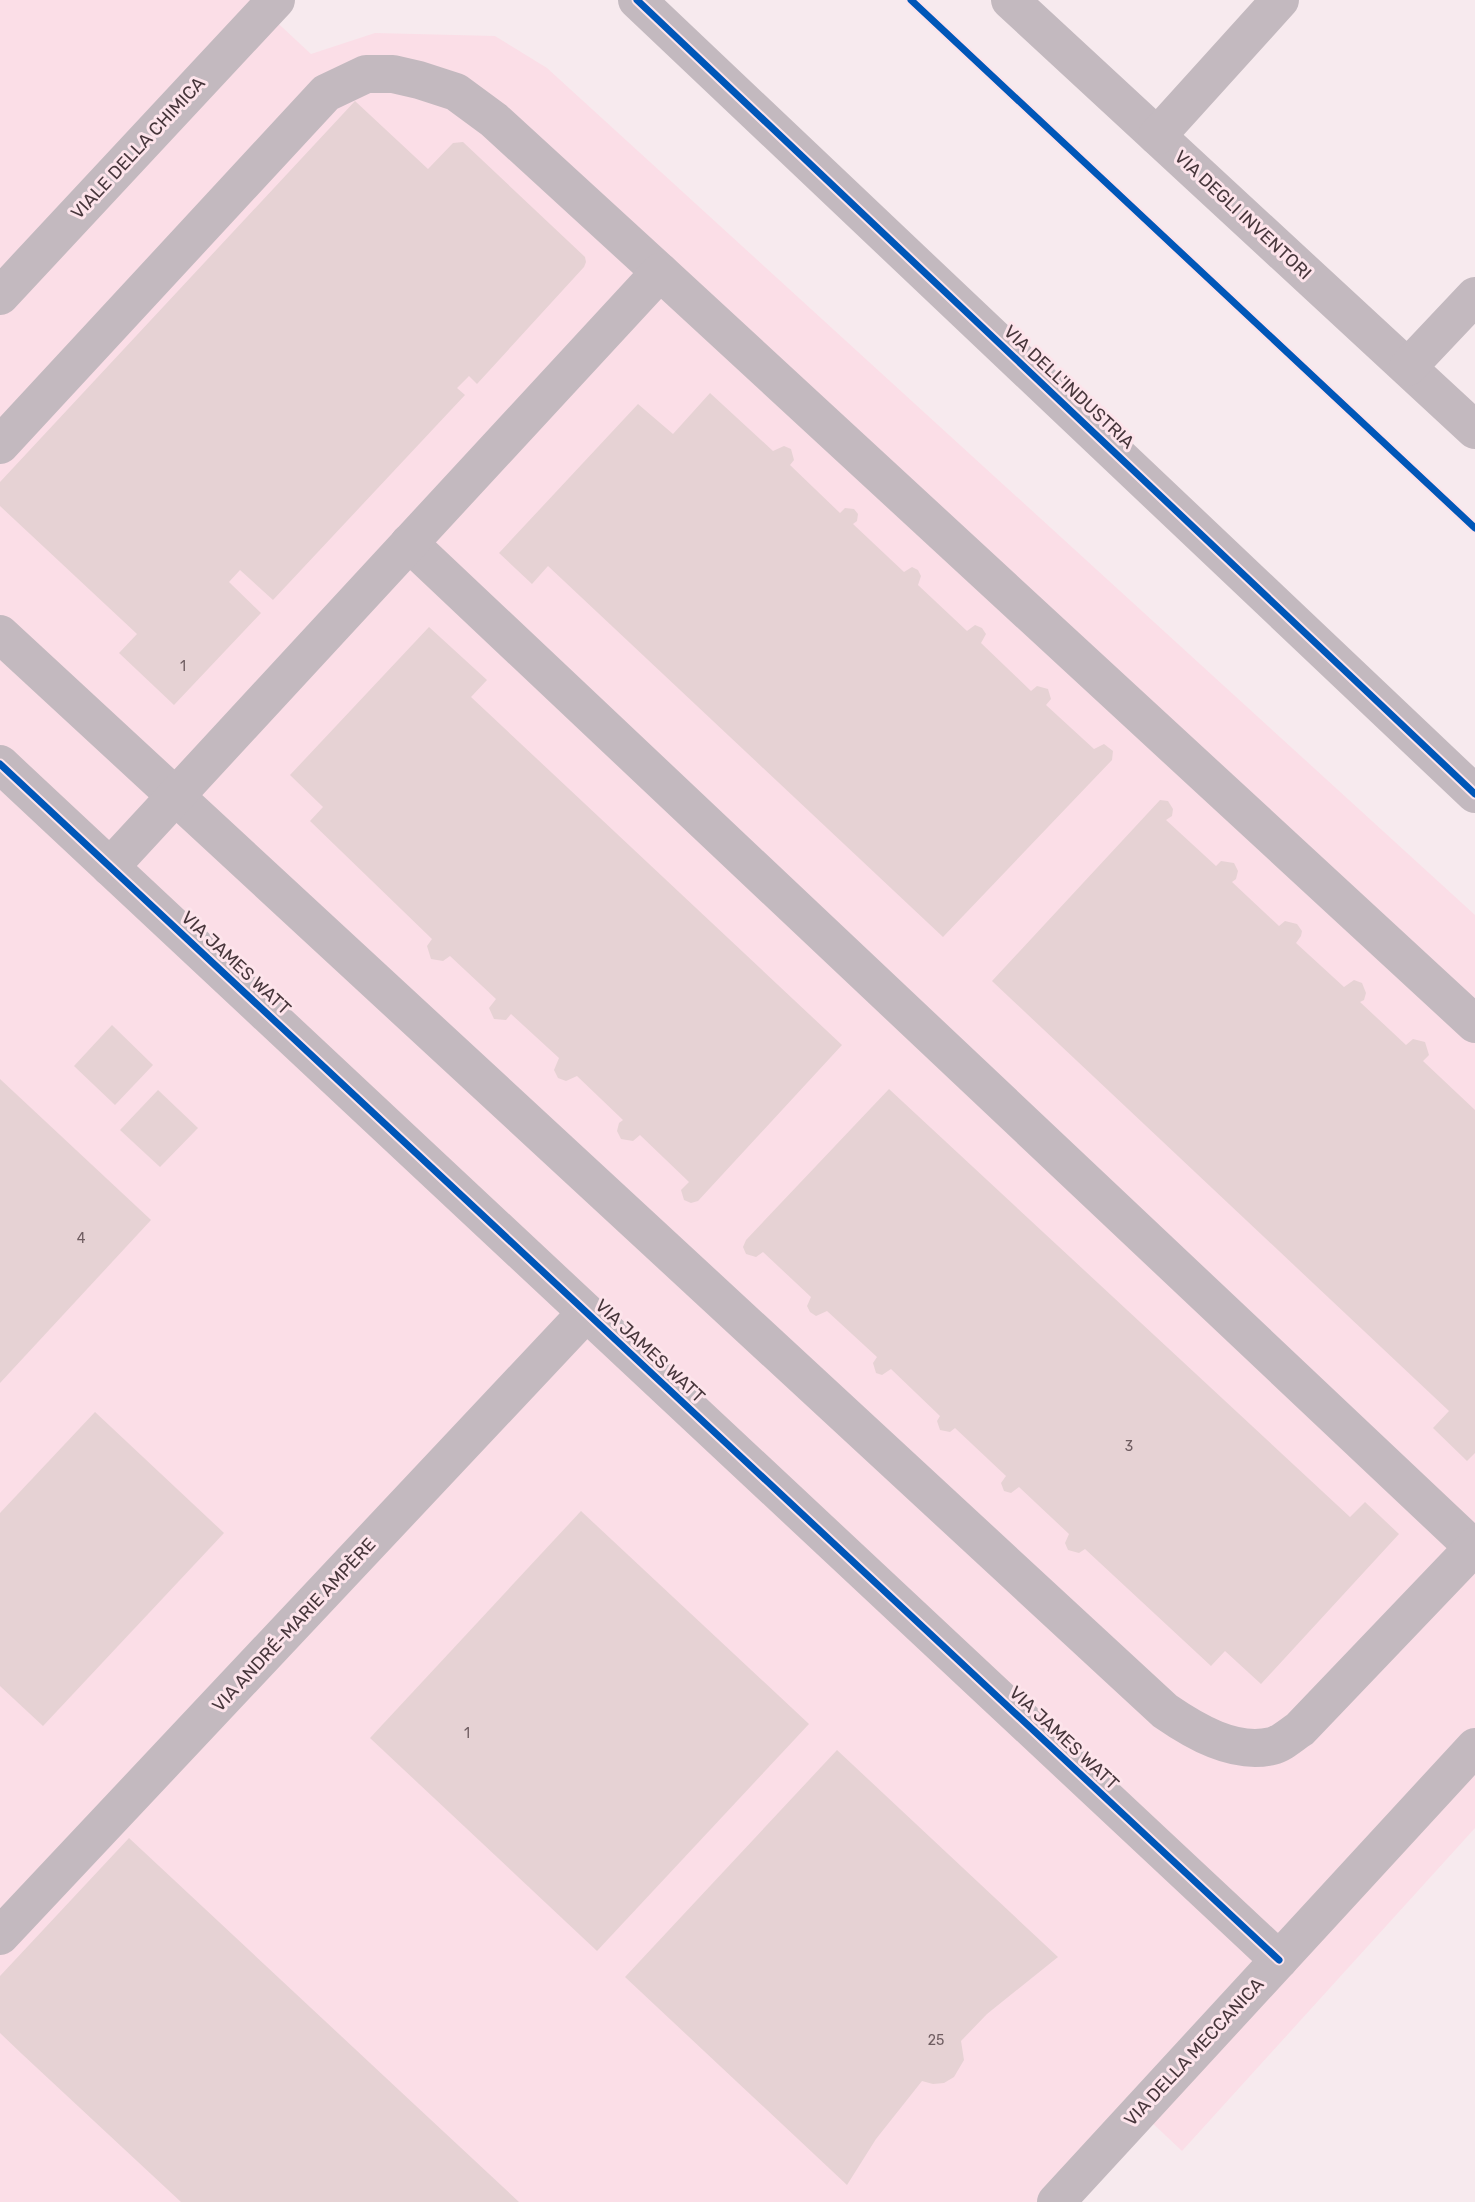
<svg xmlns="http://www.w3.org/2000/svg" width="1475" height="2202" viewBox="0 0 1475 2202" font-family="Rubik,sans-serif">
	<rect width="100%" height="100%" fill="#f7eaee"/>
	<path fill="#fbdee7" d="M0 0H253L311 54 375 33 495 36 547 68 1475 915V1828L1182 2151 1147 2118 1067 2202H0Z"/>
	<g fill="#e6d2d4">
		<path d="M355 101 428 169 453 143 463 142 585 257 586 262 584 267 477 384 469 376 457 388 465 395 273 600 240 570 229 582 261 613 174 705 119 653 137 634 0 506V482Z"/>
		<path d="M710 393 773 451 784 446 791 449 794 460 790 465 840 513 845 508 854 509 858 514 857 521 853 524 904 572 912 567 918 570 921 576 918 585 967 631 975 625 982 628 986 634 981 643 1031 691 1037 686 1048 689 1051 699 1046 705 1094 749 1104 744 1113 751 1112 760 943 937 548 566 532 584 499 553 638 404 673 434Z"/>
		<path d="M429 627 487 680 471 697 842 1045 698 1201 691 1203 684 1200 681 1190 689 1182 640 1135 633 1141 621 1139 617 1131 619 1123 623 1120 577 1076 566 1081 558 1078 554 1070 559 1058 511 1014 506 1020 494 1019 489 1008 496 999 450 956 443 961 431 959 427 946 432 939 310 821 323 807 290 775Z"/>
		<path d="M1160 800 1168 801 1173 809 1172 816 1166 820 1216 866 1221 861 1234 863 1238 871 1236 879 1232 882 1279 926 1285 921 1297 924 1302 931 1301 936 1296 943 1344 987 1354 980 1362 983 1366 993 1364 1000 1360 1002 1406 1045 1413 1039 1425 1042 1429 1055 1423 1061 1475 1110V1453L1467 1461 1433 1428 1449 1411 992 981Z"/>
		<path d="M112 1025 153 1065 115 1105 74 1066Z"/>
		<path d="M0 1079 151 1220 0 1383Z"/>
		<path d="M889 1089 1350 1517 1365 1502 1399 1534 1261 1684 1225 1651 1211 1666 1085 1549 1079 1553 1068 1550 1065 1543 1069 1534 1019 1487 1011 1493 1004 1491 1001 1483 1006 1476 955 1428 950 1432 940 1430 937 1421 940 1416 891 1369 882 1375 876 1373 873 1363 877 1357 827 1311 816 1316 810 1312 807 1306 811 1297 763 1252 756 1257 746 1254 743 1247 746 1240Z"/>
		<path d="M158 1090 198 1128 160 1167 120 1130Z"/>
		<path d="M95 1412 224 1533 43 1726 0 1686V1513Z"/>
		<path d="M581 1511 809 1724 597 1951 370 1738Z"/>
		<path d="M837 1750 1058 1957 987 2014 961 2041 964 2060 954 2077 944 2083 933 2084 922 2081 876 2139 847 2185 625 1977Z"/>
		<path d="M129 1838 415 2105 519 2202H181L22 2054 0 2033V1976Z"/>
	</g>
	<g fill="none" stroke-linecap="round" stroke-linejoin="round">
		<g stroke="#c3b9bf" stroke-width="38">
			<path d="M637 0 1475 794"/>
			<path d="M1010 0 1475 430"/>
			<path d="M1157 136 1280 0"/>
			<path d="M0 296 276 0"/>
			<path d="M1408 367 1475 296"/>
			<path d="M0 445 326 93 366 74H393L419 80 456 92 494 120 660 272"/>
			<path d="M409 543 1475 1549"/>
			<path d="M0 634 1165 1711C1194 1731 1234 1755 1272 1746 1281 1744 1291 1735 1300 1729L1475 1546"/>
			<path d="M0 764 1279 1960"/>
			<path d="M110 867 660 272 1475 1024"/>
			<path d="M0 1936 586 1313"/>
			<path d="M1056 2202 1475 1747"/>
		</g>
		<g stroke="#fde4eb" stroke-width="11">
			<g id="cycleway">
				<path d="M637 0 1475 794"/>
				<path d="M911 0 1475 528"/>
				<path d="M0 764 1279 1960"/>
			</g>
		</g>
		<use href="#cycleway" stroke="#0057b8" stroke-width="7"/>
	</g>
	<g text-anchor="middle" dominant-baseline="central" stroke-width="6" stroke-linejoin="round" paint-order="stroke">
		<g font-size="14" fill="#6f5d61">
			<text x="183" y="666">1</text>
			<text x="81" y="1238">4</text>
			<text x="1129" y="1446">3</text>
			<text x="467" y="1733">1</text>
			<text x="936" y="2040">25</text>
		</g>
		<g font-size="18" fill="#47363b" stroke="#fde4eb">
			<text transform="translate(138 148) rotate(-47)">VIALE DELLA CHIMICA</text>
			<text transform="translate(1243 215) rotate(43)">VIA DEGLI INVENTORI</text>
			<text transform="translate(1069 387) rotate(43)">VIA DELL'INDUSTRIA</text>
			<text transform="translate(236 963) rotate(43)">VIA JAMES WATT</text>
			<text transform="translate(650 1351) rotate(43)">VIA JAMES WATT</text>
			<text transform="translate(294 1625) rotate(-47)">VIA ANDRÉ-MARIE AMPÈRE</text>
			<text transform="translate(1064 1738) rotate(43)">VIA JAMES WATT</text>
			<text transform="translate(1194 2052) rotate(-47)">VIA DELLA MECCANICA</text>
		</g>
	</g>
</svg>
